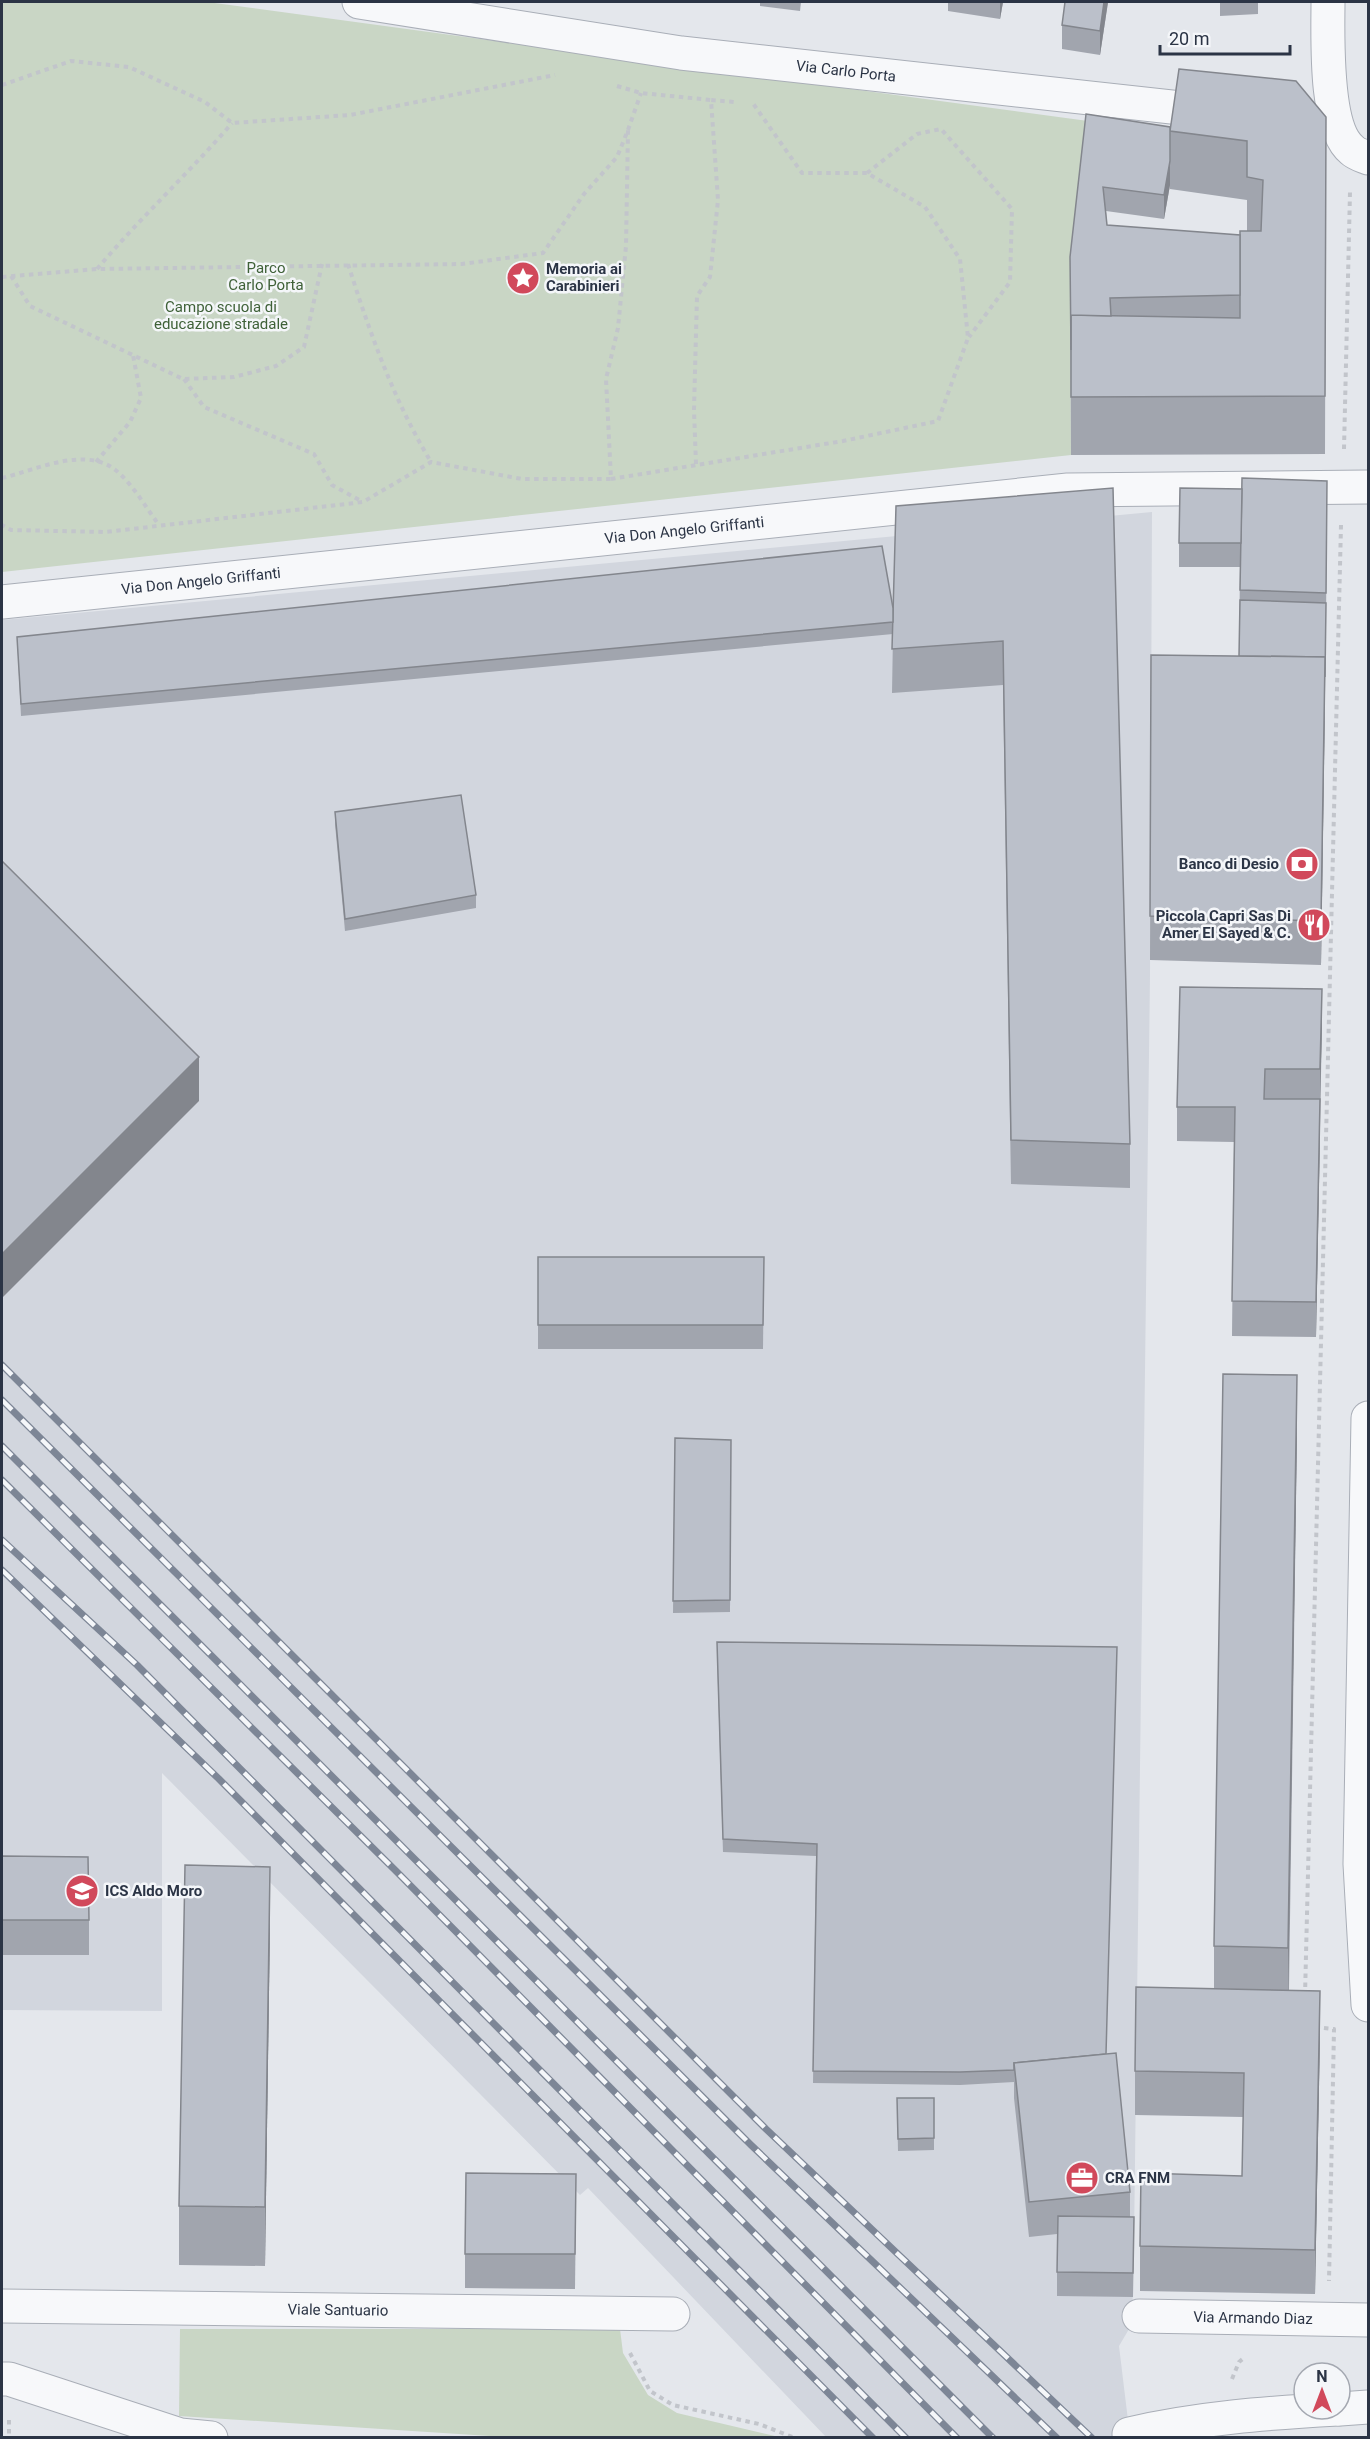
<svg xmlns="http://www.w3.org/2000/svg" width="1370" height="2439" viewBox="0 0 1370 2439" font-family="Roboto,sans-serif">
	<rect width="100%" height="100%" fill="#e4e7ec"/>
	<path fill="#d2d6de" d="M1152 512 1150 975 1134 2241 1132 2324 1119 2346 1130 2437H826L588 2188 580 2195 162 1773V2011L2 2010V620Z"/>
	<g fill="#c9d6c5">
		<path d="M2 2H207L1088 121 1070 281 1071 455 2 572Z"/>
		<path d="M180 2329H620L623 2353 648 2395 677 2413 779 2437H505L179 2416Z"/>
	</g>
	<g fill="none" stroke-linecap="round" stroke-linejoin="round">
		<g stroke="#a9aeb7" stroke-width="35">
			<g id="minor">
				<path id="s1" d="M359 2 681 53 1217 112"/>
				<path d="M1328 2C1328 36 1324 128 1352 150 1356 154 1363 156 1368 158"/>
				<path d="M1280 120 1335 123"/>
				<path id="s2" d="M2 602 1068 490 1368 487"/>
				<path d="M1368 1418 1360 1864 1368 2005"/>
				<path id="s3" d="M2 2306 673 2314"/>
				<path id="s4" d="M1139 2316 1368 2320"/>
				<path d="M2 2379H9L180 2435 211 2438"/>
				<path d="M1340 2409 1368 2407"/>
				<path d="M1129 2434C1200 2418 1266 2413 1338 2409"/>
			</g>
		</g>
		<g stroke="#c2c5cb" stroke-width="4" stroke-dasharray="4.5 4.5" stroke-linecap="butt">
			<path d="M2 85 71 61 129 67 205 102 232 123 350 115 555 75"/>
			<path d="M617 86 641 93 711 100"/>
			<path d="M628 130 641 93"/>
			<path d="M867 173 917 134 941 129 1012 209 1010 282 969 337"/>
			<path d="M348 264C370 333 393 399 431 462"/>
			<path d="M97 269C140 218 189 173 232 123"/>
			<path d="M11 276 30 306 183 379 234 377 276 366 304 347 322 264"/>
			<path d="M2 277 97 269 462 264 543 253 584 194 617 157 628 130 626 246 618 328 606 379 611 479H522L431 462 363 502 106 532 11 530 2 525"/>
			<path d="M184 379 204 407 314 454 332 485 361 501"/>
			<path d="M1344 449 1350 192"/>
			<path d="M96 462 130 422 141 398 133 355"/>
			<path d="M696 464 694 410 697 296 710 277 718 200 711 100 735 102"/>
			<path d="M2 478C37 470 89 443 120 474 135 488 147 509 159 525"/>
			<path d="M611 479 843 441 938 421 968 338 960 259 925 207 867 173H802L752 102"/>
			<path d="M1305 1996 1341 525"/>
			<path d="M1315 2027 1334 2029 1329 2281"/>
			<path d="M630 2353 650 2391 673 2405 759 2424 795 2438"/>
			<path d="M1232 2379 1239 2362 1245 2357"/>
			<path d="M9 2420V2438"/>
		</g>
		<use href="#minor" stroke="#f7f8fa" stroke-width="33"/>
		<g stroke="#7d8696" stroke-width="7">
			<g id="rail">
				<path d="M2 1365 766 2129 1092 2438"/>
				<path d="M2 1400 751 2145 1057 2438"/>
				<path d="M2 1446 993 2438"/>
				<path d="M2 1480 396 1871 957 2438"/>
				<path d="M2 1540 137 1665 906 2438"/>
				<path d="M2 1570 219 1779 873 2438"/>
			</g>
		</g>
		<use href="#rail" stroke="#f4f6f9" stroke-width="4.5" stroke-dasharray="14" stroke-linecap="butt"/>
	</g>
	<g fill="#a1a5ae" fill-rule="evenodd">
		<path d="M760 2H801L800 11 760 6Z"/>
		<path d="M948 2H1003L1000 19 948 11Z"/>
		<path d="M1108 2 1100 55 1062 49V25Z"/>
		<path d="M1220 2H1258V14L1220 16Z"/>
		<path d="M1086 114 1170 127 1326 117 1325 454 1071 455 1070 257ZM1170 185V189L1247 200V231L1240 235 1107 225 1106 211 1164 219Z"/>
		<path d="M1327 481 1326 627 1321 965 1150 960 1151 655 1239 656 1240 567H1179V543L1242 489Z"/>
		<path d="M1113 488 1130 1144V1188L1011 1184 1003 685 892 693 893 634 21 716 17 637 893 608Z"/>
		<path d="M335 812 476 895V908L345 931 335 824Z"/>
		<path d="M1322 1023 1316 1337 1232 1336 1234 1142 1177 1141V1107Z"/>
		<path d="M538 1257H764L763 1349H538Z"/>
		<path d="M1297 1433 1289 1991 1320 2035 1315 2294 1140 2291V2246L1242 2176 1243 2117 1135 2115V2071L1214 1989V1946Z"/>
		<path d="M675 1438 731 1440 730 1612 673 1613Z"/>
		<path d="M717 1654 1106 2054 1130 2192V2217L1134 2241 1133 2297 1057 2296V2234L1029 2237 1014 2098V2082L960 2085 813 2083 816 1856 723 1852Z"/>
		<path d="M2 1856 89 1920V1955H2Z"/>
		<path d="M270 1925 265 2266 179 2265V2206Z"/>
		<path d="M897 2098H934V2150L898 2151Z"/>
		<path d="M576 2209 575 2289 465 2288V2254Z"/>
	</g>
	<g fill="#83868d">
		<path d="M1000 2H1003L1000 19Z"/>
		<path d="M1104 2H1108L1100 55V31Z"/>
		<path d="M1170 161V185L1164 219V195Z"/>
		<path d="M1325 657V701L1321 965V921Z"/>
		<path d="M1322 989V1023L1320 1104V1069Z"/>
		<path d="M199 1057V1101L2 1298V1254Z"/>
		<path d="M1320 1099V1134L1316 1337V1302Z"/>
		<path d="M1297 1375V1433L1288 2006V1948Z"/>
		<path d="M270 1867V1925L265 2266V2207Z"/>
		<path d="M1320 1991V2035L1315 2294V2250Z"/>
	</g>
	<g fill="#bbc0ca" stroke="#83868d" stroke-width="1.5">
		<path d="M1065 2H1104L1100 31 1062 25Z"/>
		<path d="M1179 69 1296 81 1326 117 1325 396 1071 397V315L1240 318V231H1261L1263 180 1247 177V141L1170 131Z"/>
		<path d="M1086 114 1170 127V161L1164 195 1103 187 1107 225 1240 235V295L1110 298 1111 316 1071 315V350L1070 257Z"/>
		<path d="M1242 478 1327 481 1326 593 1240 590Z"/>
		<path d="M1113 488 1130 1144 1011 1140 1003 641 892 649 896 506Z"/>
		<path d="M1180 488 1242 489 1241 543H1179Z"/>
		<path d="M882 546 893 608V622L21 704 17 637Z"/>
		<path d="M1240 600 1326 603 1325 677V657L1239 656Z"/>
		<path d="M1151 655 1325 657 1321 921 1150 916Z"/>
		<path d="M461 795 476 895 345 919 335 812Z"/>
		<path d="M2 861 199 1057 2 1254Z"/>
		<path d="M1180 987 1322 989 1320 1069H1265L1264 1099H1320L1316 1302 1232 1301 1235 1107H1177Z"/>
		<path d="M538 1257H764L763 1325H538Z"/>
		<path d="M1223 1374 1297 1375 1288 1948 1214 1946Z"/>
		<path d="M675 1438 731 1440 730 1600 673 1601Z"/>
		<path d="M717 1642 1117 1647 1106 2054 1014 2063V2070L960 2072 813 2071 817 1844 723 1839Z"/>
		<path d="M2 1856 88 1857 89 1920H2Z"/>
		<path d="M185 1865 270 1867 265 2207 179 2206Z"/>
		<path d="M1136 1987 1320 1991 1315 2250 1140 2246 1141 2173 1242 2176 1244 2073 1135 2071Z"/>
		<path d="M1116 2053 1130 2192 1029 2202 1014 2063Z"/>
		<path d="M897 2098H934V2138L898 2139Z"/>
		<path d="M466 2173 576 2174 575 2254H465Z"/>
		<path d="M1058 2216 1134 2217 1133 2273 1057 2272Z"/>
	</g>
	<defs>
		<g id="sight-disc" transform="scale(1.725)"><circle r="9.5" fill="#d1495b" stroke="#f4f6f9"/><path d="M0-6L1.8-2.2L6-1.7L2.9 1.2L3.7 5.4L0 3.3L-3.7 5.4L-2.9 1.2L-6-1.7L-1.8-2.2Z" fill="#fff"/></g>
		<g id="bank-disc" transform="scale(1.725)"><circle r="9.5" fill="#d1495b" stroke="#f4f6f9"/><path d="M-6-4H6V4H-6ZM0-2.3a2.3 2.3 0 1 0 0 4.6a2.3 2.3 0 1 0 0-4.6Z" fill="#fff"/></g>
		<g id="restaurant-disc" transform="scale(1.725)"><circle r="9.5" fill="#d1495b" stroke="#f4f6f9"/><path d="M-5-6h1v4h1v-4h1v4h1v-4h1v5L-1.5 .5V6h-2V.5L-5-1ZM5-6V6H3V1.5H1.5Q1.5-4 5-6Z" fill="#fff"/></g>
		<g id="school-disc" transform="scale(1.725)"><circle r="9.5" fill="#d1495b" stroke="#f4f6f9"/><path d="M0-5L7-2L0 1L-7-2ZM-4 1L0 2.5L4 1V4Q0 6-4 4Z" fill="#fff"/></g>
		<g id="office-disc" transform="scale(1.725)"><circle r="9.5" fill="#d1495b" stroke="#f4f6f9"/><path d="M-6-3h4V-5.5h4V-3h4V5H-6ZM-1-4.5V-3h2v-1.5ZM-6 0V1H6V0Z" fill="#fff"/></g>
	</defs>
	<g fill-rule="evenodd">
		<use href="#sight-disc" x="523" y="278"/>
		<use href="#bank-disc" x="1302" y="864"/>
		<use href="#restaurant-disc" x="1314" y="925"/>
		<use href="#school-disc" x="82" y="1891"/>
		<use href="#office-disc" x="1082" y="2178"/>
	</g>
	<g text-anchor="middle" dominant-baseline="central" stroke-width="5" stroke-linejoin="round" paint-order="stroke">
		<g font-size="15" fill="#2b3445" stroke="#f4f6f9">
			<text stroke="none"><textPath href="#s1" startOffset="492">Via Carlo Porta</textPath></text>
			<text stroke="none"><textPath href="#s2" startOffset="686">Via Don Angelo Griffanti</textPath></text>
			<text stroke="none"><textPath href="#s2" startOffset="200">Via Don Angelo Griffanti</textPath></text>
			<text stroke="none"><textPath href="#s3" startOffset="336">Viale Santuario</textPath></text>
			<text stroke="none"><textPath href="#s4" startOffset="114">Via Armando Diaz</textPath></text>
		</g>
		<g font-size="15" fill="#3f6138" stroke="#f4f6f9">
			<text x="266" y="268">Parco<tspan x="266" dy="17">Carlo Porta</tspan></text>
			<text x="221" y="307">Campo scuola di<tspan x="221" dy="17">educazione stradale</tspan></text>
		</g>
		<g font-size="15" font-weight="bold" fill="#2b3445" stroke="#f4f6f9" text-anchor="start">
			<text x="546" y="269">Memoria ai<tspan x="546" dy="17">Carabinieri</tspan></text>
			<text x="1279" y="864" text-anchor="end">Banco di Desio</text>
			<text x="1291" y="916" text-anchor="end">Piccola Capri Sas Di<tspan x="1291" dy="17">Amer El Sayed &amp; C.</tspan></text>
			<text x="105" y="1891">ICS Aldo Moro</text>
			<text x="1105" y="2178">CRA FNM</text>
		</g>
	</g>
	<rect width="1370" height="2439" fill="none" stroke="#2b3445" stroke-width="6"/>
	<g transform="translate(1322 2391)"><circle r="28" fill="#f4f6f9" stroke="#a4a8b1" stroke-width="1.5"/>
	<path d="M0-4.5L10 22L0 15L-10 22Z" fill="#d1495b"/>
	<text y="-9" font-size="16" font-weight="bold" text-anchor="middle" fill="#2b3445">N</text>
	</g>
	<path d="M1160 45v9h130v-9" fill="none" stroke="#2b3445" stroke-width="3"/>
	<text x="1169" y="45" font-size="18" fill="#2b3445" stroke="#f4f6f9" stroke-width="4.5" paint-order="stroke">20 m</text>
</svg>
